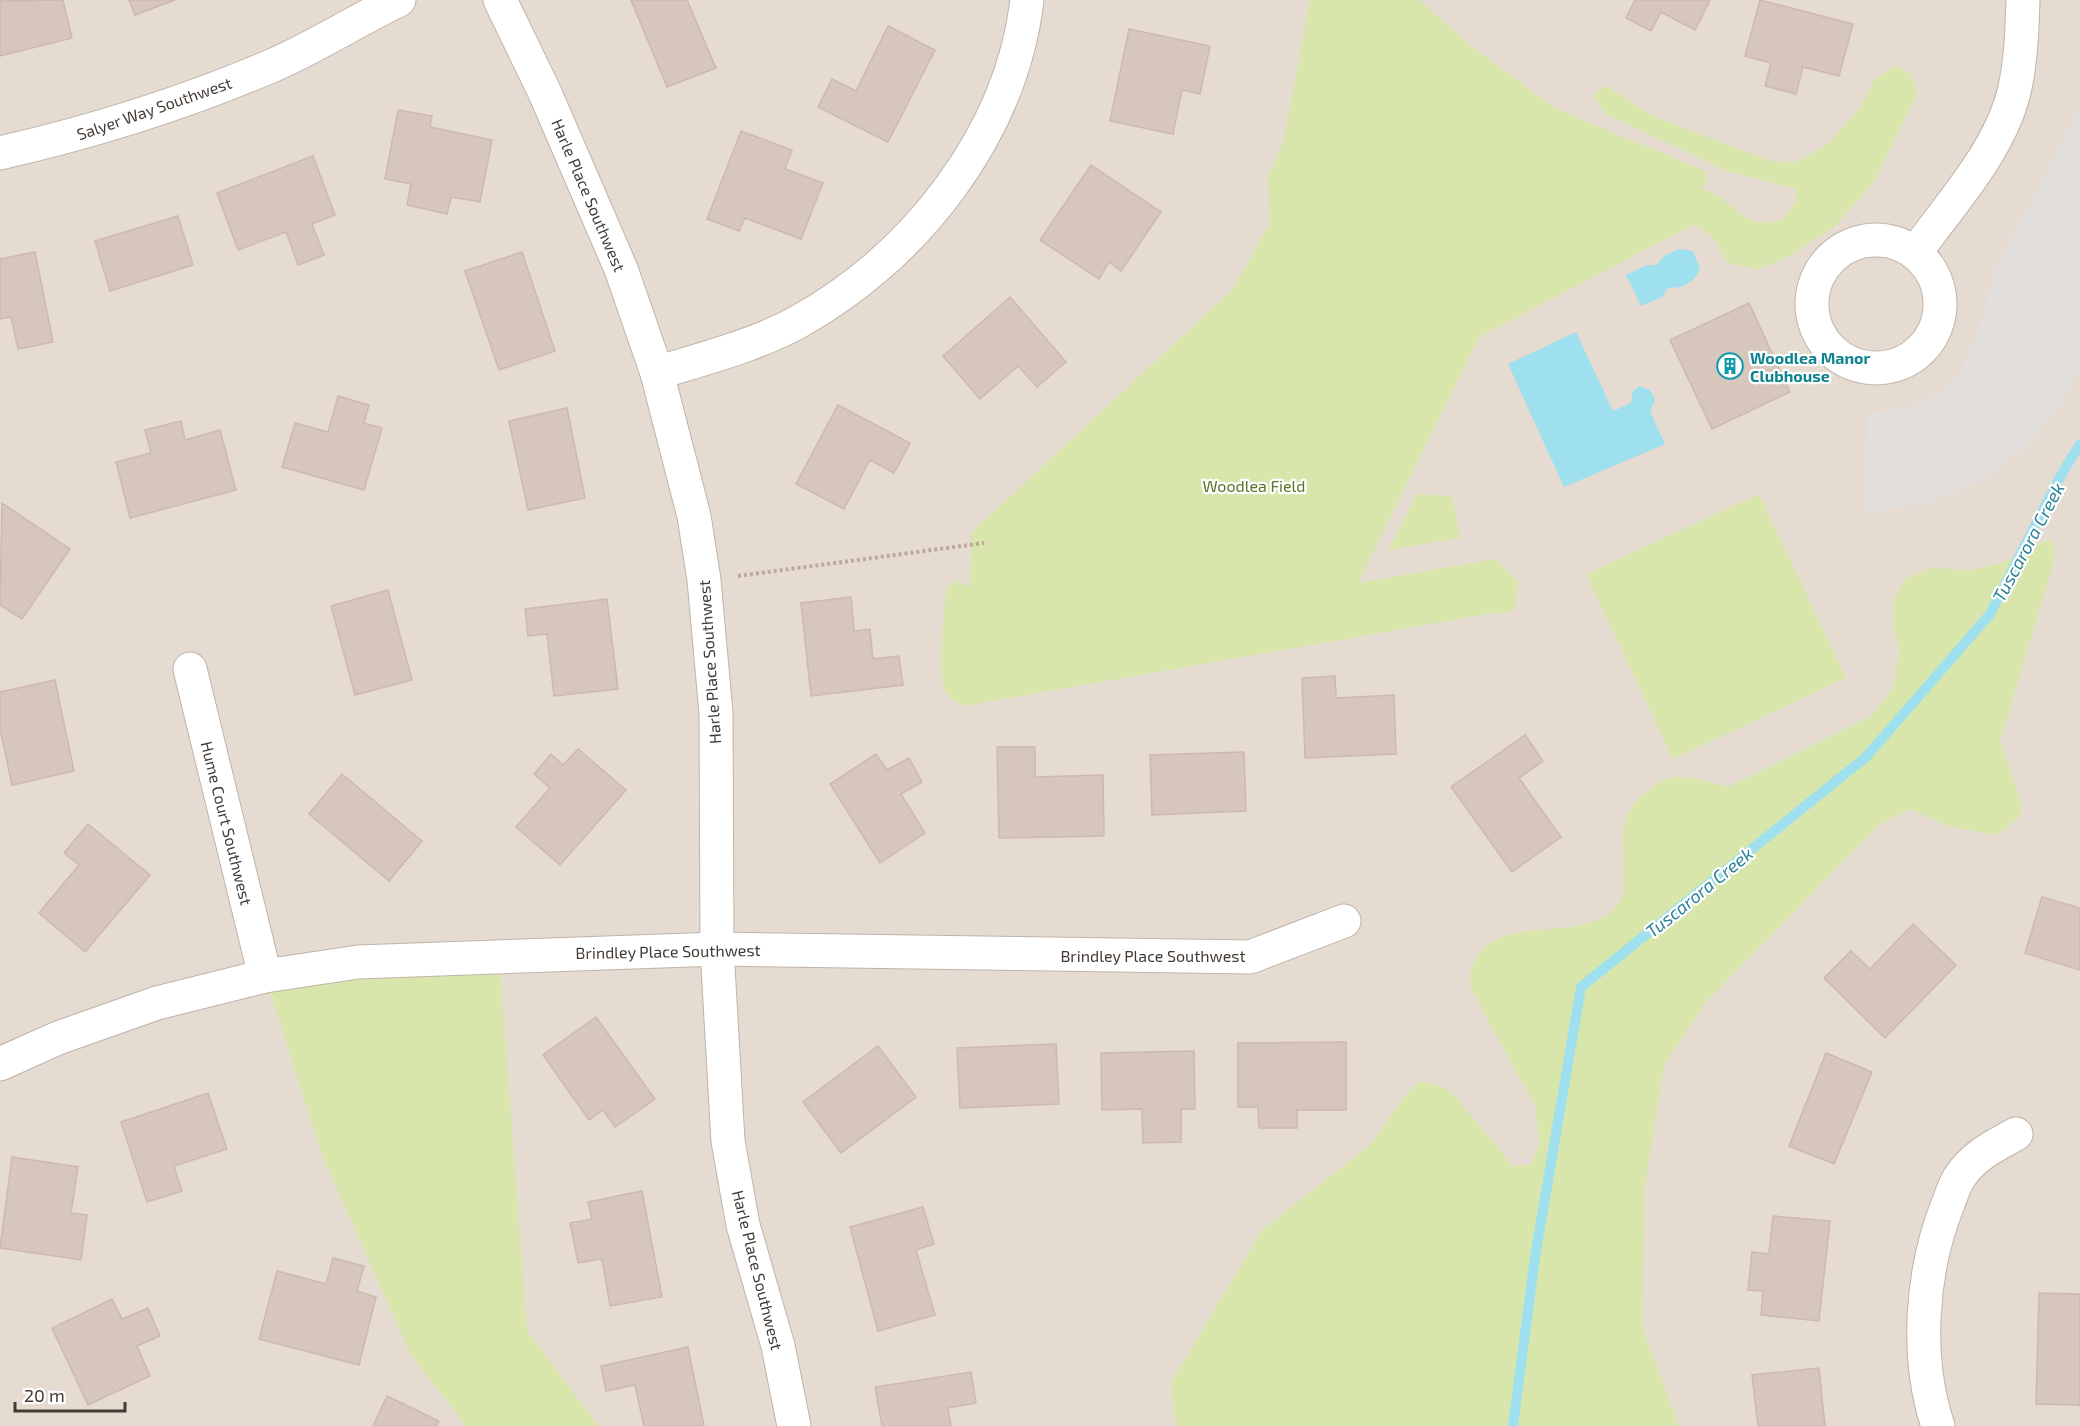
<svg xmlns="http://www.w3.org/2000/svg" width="2080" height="1426" viewBox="0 0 2080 1426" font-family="'Exo 2',sans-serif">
	<rect width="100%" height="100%" fill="#f2eae3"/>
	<path fill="#e5dbd1" d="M0 0H2080V1426H1414L1170 1384 1176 1426H0Z"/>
	<g fill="#d8e6ac">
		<path d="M1310 0H1420L1470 45 1556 109 1708 172 1703 189C1724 194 1736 216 1757 222 1764 224 1775 221 1782 220L1796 202V189L1727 171 1604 113 1593 94 1607 86 1653 116 1771 161 1796 162 1825 146 1858 111 1875 79 1894 66 1910 73 1917 94 1874 182 1835 226 1788 257 1756 270 1727 262 1712 236 1693 225 1479 337 1358 583 1495 559 1518 581 1516 605 1511 612 1488 614 964 706C955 701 948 698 944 688 938 673 944 604 947 587L957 580 970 587 972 532 1234 288 1270 222 1268 177 1283 143Z"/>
		<path d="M1417 494 1452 496 1460 538 1388 550Z"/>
		<path d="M1759 494 1846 678 1673 759 1586 574Z"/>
		<path d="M2049 539 2055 547 2053 565 2000 741 2022 805 2019 817 1997 835 1950 827 1910 809 1880 824 1706 1002 1664 1066 1645 1186 1642 1327 1679 1426H1176L1170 1384 1262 1230 1371 1144 1405 1096 1419 1081 1443 1087 1456 1097 1513 1166 1531 1164 1539 1145 1536 1108 1471 989C1471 983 1469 973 1472 967 1494 910 1577 945 1614 909 1642 883 1599 825 1647 792 1652 788 1659 781 1665 779 1683 773 1711 782 1728 787L1872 715 1893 688 1900 649 1894 632 1893 603 1904 580 1932 567 1968 571 2001 563Z"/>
		<path d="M499 955 527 1331 598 1426H466L411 1355 322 1155 265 976Z"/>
	</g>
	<path fill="#e2dedc" d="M2080 107V366L2061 405 2024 449 1978 482 1931 502 1863 514 1868 413 1910 408 1941 391 1963 368 1981 322 1995 271Z"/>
	<g fill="#9fe0ef">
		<path d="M1679 249 1693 251 1700 269C1693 283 1685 288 1668 288L1662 297 1641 306 1626 275 1647 265H1657L1664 256Z"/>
		<path d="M1576 332 1613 411 1631 403 1633 391 1640 386 1650 390 1655 400 1650 411 1665 444 1564 487 1508 364Z"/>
	</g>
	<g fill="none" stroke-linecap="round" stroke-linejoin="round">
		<path stroke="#9fe0ef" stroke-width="10" d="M1513 1426 1535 1257 1581 987 1866 757 1990 614 2061 475 2080 444"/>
	</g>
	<g fill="#d6c6bc" stroke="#ceb9ac" stroke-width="1.5">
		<path d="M63 0 72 38 0 56V1Z"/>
		<path d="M129 0H175L135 15Z"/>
		<path d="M631 0H687L716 68 667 87Z"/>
		<path d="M1635 0H1710L1695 30 1661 12 1651 31 1626 18Z"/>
		<path d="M1760 0 1853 24 1839 76 1803 67 1796 94 1765 86 1771 63 1745 56Z"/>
		<path d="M888 26 935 50 888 142 818 107 832 79 856 91Z"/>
		<path d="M1129 29 1210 46 1200 94 1182 90 1173 134 1110 121Z"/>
		<path d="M398 110 432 116 430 127 492 140 480 202 451 197 447 214 407 205 411 184 385 179Z"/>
		<path d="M741 131 792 150 785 169 823 183 801 239 745 218 739 231 707 219Z"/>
		<path d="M313 156 335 215 312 224 324 255 298 265 286 232 238 250 217 193Z"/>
		<path d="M1091 165 1161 212 1121 271 1109 262 1099 279 1040 240Z"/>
		<path d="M178 216 193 265 110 291 95 241Z"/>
		<path d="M35 252 53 342 18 349 11 317 0 319V259Z"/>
		<path d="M522 252 555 351 499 370 465 271Z"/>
		<path d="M1010 297 1066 362 1037 387 1018 366 980 399 943 356Z"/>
		<path d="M1749 303 1790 392 1712 429 1670 340Z"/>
		<path d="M338 396 369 405 364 423 382 428 364 490 282 467 295 423 328 432Z"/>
		<path d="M838 405 910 443 894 473 870 460 844 509 796 484Z"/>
		<path d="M567 408 585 498 528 510 509 421Z"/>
		<path d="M181 421 185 440 220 430 236 490 130 518 116 462 151 453 145 430Z"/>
		<path d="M2 503 70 549 22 619 0 605Z"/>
		<path d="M388 590 412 680 355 695 331 606Z"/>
		<path d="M851 597 854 631 870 629 873 659 899 656 903 685 811 696 801 603Z"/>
		<path d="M607 599 618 689 554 696 547 634 528 636 525 609Z"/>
		<path d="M1335 676 1336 698 1394 695 1396 754 1305 758 1302 678Z"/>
		<path d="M55 680 74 771 12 785 0 729V692Z"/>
		<path d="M1525 735 1543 761 1519 778 1561 837 1512 872 1451 787Z"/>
		<path d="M997 747H1035V777L1103 775 1104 836 999 838Z"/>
		<path d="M578 749 626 790 560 865 516 827 550 788 534 774 551 754 563 765Z"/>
		<path d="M1244 752 1246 811 1152 815 1150 755Z"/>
		<path d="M876 754 887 770 909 758 922 782 901 794 925 833 880 863 830 784Z"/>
		<path d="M342 774 422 841 389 881 309 814Z"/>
		<path d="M88 824 150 875 85 952 39 913 79 865 64 853Z"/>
		<path d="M2042 897 2080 908V970L2025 953Z"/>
		<path d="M1913 924 1956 965 1885 1038 1824 978 1851 951 1870 969Z"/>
		<path d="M596 1017 655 1099 615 1127 603 1110 589 1120 543 1055Z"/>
		<path d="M1346 1042V1110H1297V1128H1259L1258 1107H1238V1043Z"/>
		<path d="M1056 1044 1059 1104 960 1108 957 1048Z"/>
		<path d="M878 1046 916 1097 841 1153 803 1102Z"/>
		<path d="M1194 1051 1195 1109H1181V1142L1143 1143 1142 1109 1102 1110 1101 1053Z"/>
		<path d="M1826 1053 1872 1072 1834 1164 1789 1146Z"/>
		<path d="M208 1093 227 1149 174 1166 182 1191 147 1202 121 1122Z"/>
		<path d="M12 1157 78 1167 71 1213 87 1215 81 1260 0 1248Z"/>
		<path d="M642 1191 662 1297 610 1306 602 1259 578 1263 570 1223 592 1219 588 1202Z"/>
		<path d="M923 1207 934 1244 916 1250 935 1315 878 1331 850 1227Z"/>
		<path d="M1773 1216 1830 1221 1819 1321 1761 1315 1763 1291 1748 1290 1752 1252 1769 1254Z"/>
		<path d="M333 1258 364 1266 357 1291 376 1297 359 1365 259 1339 277 1271 326 1284Z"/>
		<path d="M2039 1293 2080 1294V1405L2036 1404Z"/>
		<path d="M112 1299 122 1319 148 1308 160 1336 137 1346 150 1376 88 1405 52 1328Z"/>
		<path d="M688 1347 704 1426H644L635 1385 606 1391 601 1366Z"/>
		<path d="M1819 1368 1825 1426H1758L1752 1375Z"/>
		<path d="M971 1372 976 1403 948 1408 951 1426H882L875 1387Z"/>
		<path d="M387 1396 439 1421 437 1426H373Z"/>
	</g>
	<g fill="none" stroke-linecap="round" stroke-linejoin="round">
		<g stroke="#c0b3a9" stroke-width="35">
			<g id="minor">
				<path d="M500 0 545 93 621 269 657 373 694 516 704 580 716 713 717 949 728 1141 743 1225 778 1346 794 1426"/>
				<path d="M0 153C92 132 182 104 269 67 314 48 355 21 399 0"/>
				<circle cx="1876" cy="304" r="64"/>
				<path d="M1916 252C1951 203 1999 152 2014 92 2021 62 2022 31 2023 0"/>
				<path d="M657 373C705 358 754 346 798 322 915 257 1011 135 1027 0"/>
				<path d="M190 669 265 976"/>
				<path d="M0 1064 58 1038 157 1003 265 976 358 962 717 949 1250 957 1344 921"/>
				<path d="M1938 1426C1915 1357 1921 1271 1948 1204 1951 1196 1954 1186 1959 1178 1973 1156 1994 1146 2016 1134"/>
			</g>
		</g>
		<path stroke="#bea898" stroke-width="4" stroke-dasharray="3 3" stroke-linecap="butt" d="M738 576 984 543"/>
		<use href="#minor" stroke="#fff" stroke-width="33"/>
	</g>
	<defs>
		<g id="building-ring" transform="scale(1.35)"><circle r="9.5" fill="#fff" stroke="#0f9aa8" stroke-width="1.5"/><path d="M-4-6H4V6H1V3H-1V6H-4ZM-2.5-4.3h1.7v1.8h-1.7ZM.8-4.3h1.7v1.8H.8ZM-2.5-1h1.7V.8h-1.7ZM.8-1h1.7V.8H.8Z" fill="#0f9aa8"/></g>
	</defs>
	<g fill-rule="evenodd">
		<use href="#building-ring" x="1730" y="366"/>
	</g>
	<g text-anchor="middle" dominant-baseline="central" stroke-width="4.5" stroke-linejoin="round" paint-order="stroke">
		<g font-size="16" fill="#433a34" stroke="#fff">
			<text transform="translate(154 108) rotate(-19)">Salyer Way Southwest</text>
			<text transform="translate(589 195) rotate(67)">Harle Place Southwest</text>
			<text transform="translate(709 662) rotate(-94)">Harle Place Southwest</text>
			<text transform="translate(227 823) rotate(76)">Hume Court Southwest</text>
			<text transform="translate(668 951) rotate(-1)">Brindley Place Southwest</text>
			<text x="1153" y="955">Brindley Place Southwest</text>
			<text transform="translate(758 1270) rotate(76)">Harle Place Southwest</text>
		</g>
		<g font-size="16" font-weight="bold" fill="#0d838f" stroke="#fff" text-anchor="start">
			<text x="1750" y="357">Woodlea Manor<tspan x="1750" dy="18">Clubhouse</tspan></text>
		</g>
		<g font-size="16" fill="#557428" stroke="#fff">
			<text x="1254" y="485">Woodlea Field</text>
		</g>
		<g font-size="18" font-style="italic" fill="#2a8096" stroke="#fff">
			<text transform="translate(2028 542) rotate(-62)">Tuscarora Creek</text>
			<text transform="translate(1699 892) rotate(-39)">Tuscarora Creek</text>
		</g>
	</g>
	<path d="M15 1402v9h110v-9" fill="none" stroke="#433a34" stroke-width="3"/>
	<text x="24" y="1402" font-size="18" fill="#433a34" stroke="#ffffff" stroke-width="4.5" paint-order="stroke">20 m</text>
</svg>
